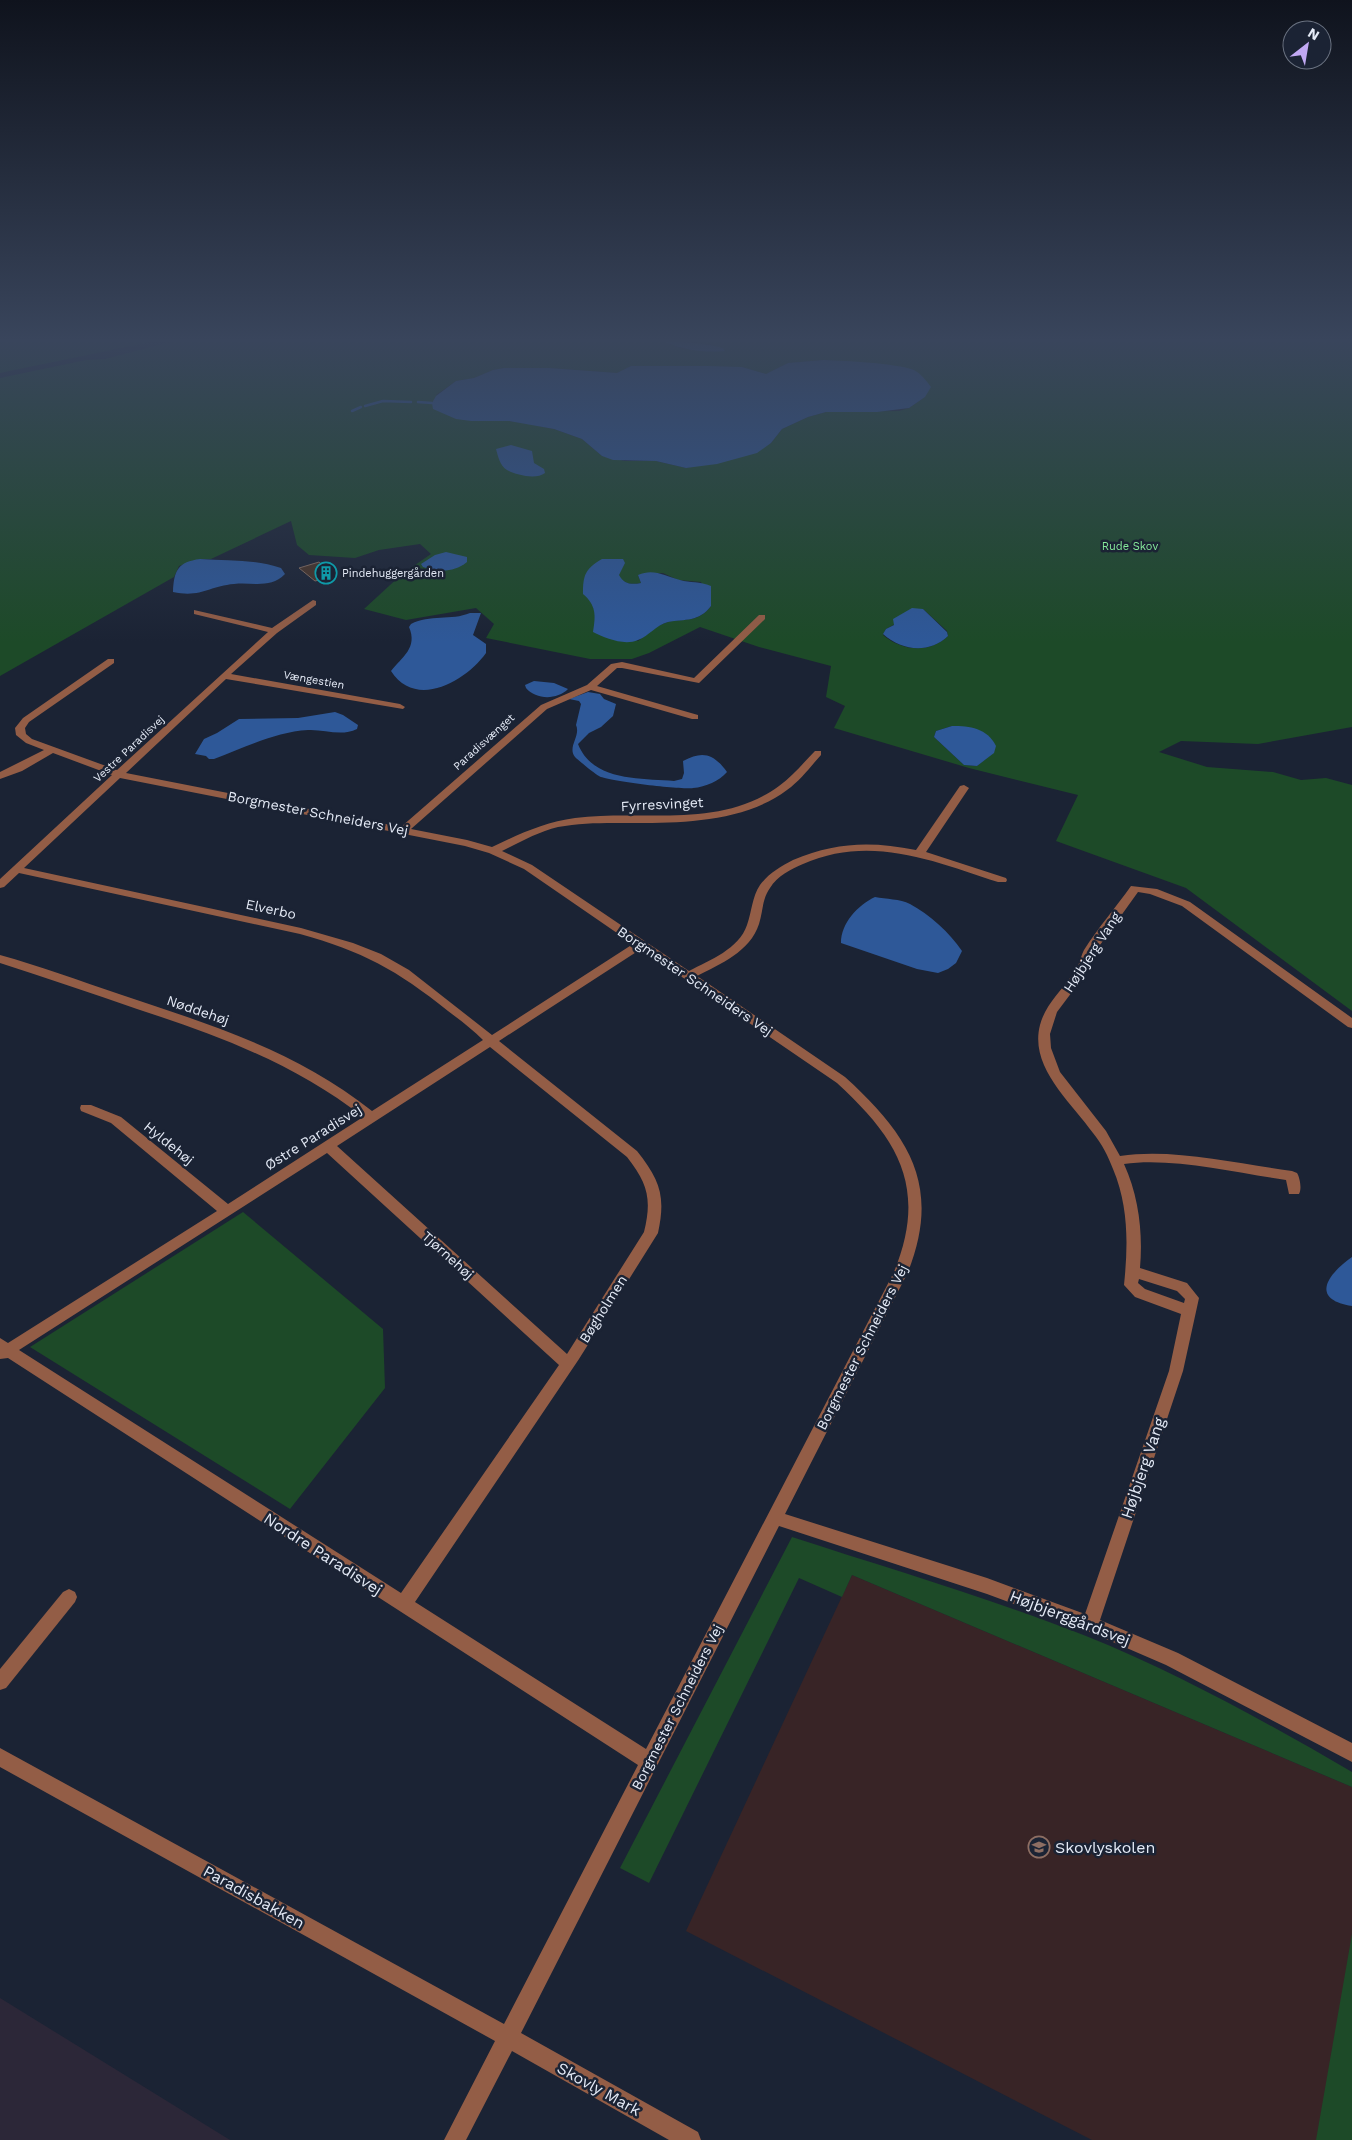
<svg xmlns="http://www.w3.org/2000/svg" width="1352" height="2140" viewBox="0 0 1352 2140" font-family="'Work Sans',sans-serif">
	<rect width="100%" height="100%" fill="#1b2334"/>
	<path fill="#2c2738" d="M0 1998 230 2140H0Z"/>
	<path fill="#382426" d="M852 1575 1352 1787V2140H1092L686 1931Z"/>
	<g fill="#1d4a28" fill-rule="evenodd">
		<path d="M0 342H150L0 373Z"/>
		<path d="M170 342H665L679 348 715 352 713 345 694 342H1352V727L1258 744 1181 741 1159 752 1207 767 1273 772 1301 780 1326 778 1352 785V1011L1186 888 1056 841 1078 795 969 768 834 728 845 706 826 697 831 666 759 647 700 627 649 653 632 659H590L486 638 494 624 476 608 406 620 364 609 402 574 431 554 420 544 379 550 355 558 309 555 297 545 291 521 211 559H200L179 566 174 577 0 676V378L86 360 105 359ZM824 360 854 362 925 397 909 408 899 411 826 412 808 417 782 429 771 443 686 468 656 461H625L602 456 582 439 554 429 529 424 509 421H471L436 395 456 381 474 378 493 370 504 368H549L617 373 631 366 742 367 766 374 788 363ZM625 563 618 575C624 584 631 585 641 583L638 575 663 573 678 580 701 582 711 606C698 623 686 618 668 622 657 625 647 634 638 641L596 616 592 602ZM923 609 947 631 948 636C929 654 902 651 883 635L886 629ZM952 726 994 752 977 766 964 765 934 737 936 731Z"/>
		<path d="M243 1212 383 1329 385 1388 290 1509 30 1347Z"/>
		<path d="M792 1537C890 1569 990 1598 1086 1636 1178 1673 1266 1722 1352 1772V1787L852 1575 842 1597 799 1578 649 1883 620 1868Z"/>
		<path d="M1352 1934V2140H1316Z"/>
	</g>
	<g fill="#2e5898">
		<path d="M665 342C685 342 704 343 723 348L725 351C705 353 684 350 665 342Z"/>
		<path d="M824 360C846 361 895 363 914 370 921 374 926 380 931 387L925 397 909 408 877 412H826L808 417 782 429 771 443 757 453 717 464 686 468 656 461 613 460 602 456 582 439 554 429 509 421H471L456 419 433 409 432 403 436 396 456 381 474 378 493 370 504 368H549L617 373 631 366H708L742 367 766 374 788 363Z"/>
		<path d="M511 445 532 451 534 463 544 469 545 473C536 480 516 475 507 470 500 466 498 456 496 449Z"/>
		<path d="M446 552 467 557V562C453 573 439 572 423 567L421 564 435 555Z"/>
		<path d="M200 559C228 561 255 559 281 568L285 574C270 589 253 582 234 584 209 586 201 598 173 592 174 570 178 562 200 559Z"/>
		<path d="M602 559H623L625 563 619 575C624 584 631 585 641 583L638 575C654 568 664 576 680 580 690 583 700 581 711 586V606C699 622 685 619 668 622 656 625 649 636 638 640 624 646 605 638 593 632 596 615 596 605 583 594 583 575 585 569 602 559Z"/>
		<path d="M912 608 923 609 947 632 948 636C929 654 902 651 883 634L886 629 894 625 893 619Z"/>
		<path d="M470 613H481L473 635 486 644V653C466 681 416 710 391 671 402 657 418 648 409 627L411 624C430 614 451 621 470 613Z"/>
		<path d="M534 681 554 683 568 689C557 700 536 700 526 688L525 685Z"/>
		<path d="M588 692 600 694 604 699 616 704 613 716 601 727 589 733 578 744C593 782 641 778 674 781L682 779 684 773 683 761C703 750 714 754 727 772 719 781 706 787 693 788 683 790 606 781 599 776 595 774 578 760 575 757 567 747 581 736 576 725L581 704 579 701 569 699Z"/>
		<path d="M335 712 343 715 358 725 357 729C341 737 324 729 308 730 275 732 244 748 214 759H209L206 756 195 754 204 739 217 733 239 719 298 718Z"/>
		<path d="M952 726C970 726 987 728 996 746L994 753 977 766 964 765 934 737 936 731Z"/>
		<path d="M875 897C886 899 900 899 910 904 929 914 950 933 962 951L956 963 948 969 938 973 917 969 841 943C841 923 858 905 875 897Z"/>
		<path d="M1352 1257V1306C1309 1299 1328 1274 1352 1257Z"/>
	</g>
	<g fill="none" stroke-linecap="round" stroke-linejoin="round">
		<g stroke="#2e5898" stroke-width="2.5">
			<path d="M418 402 432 403"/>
			<path d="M365 406 383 401 411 402"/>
			<path d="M352 411 361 407"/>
		</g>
	</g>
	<path fill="#473328" stroke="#846d60" d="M319 562 325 567 336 576 315 581 299 568Z"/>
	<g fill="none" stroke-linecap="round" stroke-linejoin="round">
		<g fill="#935d46" fill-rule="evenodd">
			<path d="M313 600 316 601V605L277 633 231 674 400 704 405 707 403 709 226 679 126 773 401 827 541 705 587 685 611 664 622 662 694 678 759 615H765V619L699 683 622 668H617L597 686 698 715V719H692L591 690 547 709 411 829 467 840 492 847C519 834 545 822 575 818 643 809 719 830 779 786 793 776 803 763 815 751H821V755C810 767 801 780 787 790 746 821 686 823 637 823 610 823 584 822 558 827 538 832 520 842 502 851L532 865 689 971C710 960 739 949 747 925 752 911 752 897 760 885 768 874 781 866 793 860 836 842 871 841 916 850L960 786 964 785 969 788 926 852 1006 878 1007 880 1006 882H998C934 861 870 834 803 864 791 869 777 876 770 888 762 899 763 912 759 924 750 952 720 964 697 976L845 1077C909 1135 942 1186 908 1272L785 1514 987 1578 1085 1614 1169 1371 1181 1314 1135 1297 1124 1285C1128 1246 1129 1207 1113 1169 1108 1156 1102 1144 1093 1133 1071 1102 1029 1067 1040 1025 1045 1005 1062 990 1073 974 1079 967 1080 958 1084 950 1098 928 1116 907 1131 886L1157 889 1190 902 1352 1018V1028L1348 1027 1182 906 1150 894 1138 892 1095 952 1084 976 1057 1012 1050 1034 1051 1048 1060 1072 1106 1131 1120 1156C1174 1148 1238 1164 1292 1171L1297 1173C1300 1178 1302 1189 1299 1194H1289L1286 1180C1237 1173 1172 1157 1124 1164 1139 1197 1143 1233 1140 1268L1187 1283 1199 1298 1183 1371 1100 1620 1178 1653 1352 1743V1762L1166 1665 1085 1630 987 1594 779 1526 521 2033 698 2132 701 2140H669L512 2051 466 2140H444L495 2041 0 1767V1748L504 2024 638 1765 8 1358 0 1359V1338L8 1343 217 1211 111 1123 81 1111 80 1108 81 1105H91L121 1117 228 1204 363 1117C296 1064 217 1035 137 1009 92 993 46 978 0 963V955C40 966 80 981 119 994 209 1024 297 1051 372 1111L483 1040C472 1029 460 1020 448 1011 397 970 362 951 300 934L19 873 4 887 0 888V879L112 775 53 753 22 771 0 779V772L44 750 26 743 16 735 15 728 23 718 108 659H114V663L29 722 25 728 26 734 32 739 117 770 268 632 194 614V610L272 628ZM120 778 465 846 489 853 524 869 633 944 492 1035 409 970 381 954 353 943 301 928 24 868ZM641 949 837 1083C899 1140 928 1188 894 1272L646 1749 415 1602 579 1359 658 1233C666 1196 660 1180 637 1151L499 1041ZM490 1047 627 1157C648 1184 652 1199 644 1232L567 1354 337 1146ZM327 1153 559 1365 401 1593 19 1350ZM1139 1279 1177 1291 1185 1299 1184 1303 1145 1289 1138 1283Z"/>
			<path d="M69 1589 75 1592 77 1597 75 1602 6 1688 0 1690V1669L63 1592Z"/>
		</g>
	</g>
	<linearGradient id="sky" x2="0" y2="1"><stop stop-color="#0f131d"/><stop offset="0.53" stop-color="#39455c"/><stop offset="1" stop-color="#39455c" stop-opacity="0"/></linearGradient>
	<rect width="1352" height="642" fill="url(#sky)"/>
	<defs>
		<g id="building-ring" transform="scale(1.125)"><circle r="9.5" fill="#1b2334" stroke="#0f9aa8" stroke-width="1.5"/><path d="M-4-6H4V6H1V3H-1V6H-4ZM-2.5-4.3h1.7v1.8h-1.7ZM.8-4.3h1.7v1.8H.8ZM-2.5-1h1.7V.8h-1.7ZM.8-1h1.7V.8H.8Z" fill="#0f9aa8"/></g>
		<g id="school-ring" transform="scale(1.125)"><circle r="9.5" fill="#1b2334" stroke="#8d6e63" stroke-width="1.5"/><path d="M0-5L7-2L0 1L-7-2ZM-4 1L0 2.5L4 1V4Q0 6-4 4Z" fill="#8d6e63"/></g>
	</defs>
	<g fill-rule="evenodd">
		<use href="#building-ring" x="326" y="573"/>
		<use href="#school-ring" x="1039" y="1847"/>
	</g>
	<g text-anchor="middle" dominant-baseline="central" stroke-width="5" stroke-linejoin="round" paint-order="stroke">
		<g font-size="11" fill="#87eb9c" stroke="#1b2334">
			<text x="1130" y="546">Rude Skov</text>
		</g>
		<g font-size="11" fill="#e4eaf6" stroke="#1b2334" text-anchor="start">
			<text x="342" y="573">Pindehuggergården</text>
		</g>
		<g font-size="11" fill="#e4eaf6" stroke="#1b2334">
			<text transform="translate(314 680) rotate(10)">Vængestien</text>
			<text transform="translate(484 742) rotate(-42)">Paradisvænget</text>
			<text transform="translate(129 749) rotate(-43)">Vestre Paradisvej</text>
		</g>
		<g font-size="14" fill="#e4eaf6" stroke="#1b2334">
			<text transform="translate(662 804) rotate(-3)">Fyrresvinget</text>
			<text transform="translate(318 813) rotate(11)">Borgmester Schneiders Vej</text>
			<text transform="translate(271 909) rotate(12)">Elverbo</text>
			<text transform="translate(1092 952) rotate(-57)">Højbjerg Vang</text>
			<text transform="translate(695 981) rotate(34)">Borgmester Schneiders Vej</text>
			<text transform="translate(198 1010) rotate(19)">Nøddehøj</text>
			<text transform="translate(313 1137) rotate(-32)">Østre Paradisvej</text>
			<text transform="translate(169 1143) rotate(39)">Hyldehøj</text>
			<text transform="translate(448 1255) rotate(42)">Tjørnehøj</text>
			<text transform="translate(603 1309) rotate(-58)">Bøgholmen</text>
			<text transform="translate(862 1347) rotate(-63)">Borgmester Schneiders Vej</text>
			<text transform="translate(677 1707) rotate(-63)">Borgmester Schneiders Vej</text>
		</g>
		<g font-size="16" fill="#e4eaf6" stroke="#1b2334">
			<text transform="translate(1143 1468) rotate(-71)">Højbjerg Vang</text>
			<text transform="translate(323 1554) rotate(33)">Nordre Paradisvej</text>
			<text transform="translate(1070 1618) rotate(21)">Højbjerggårdsvej</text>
			<text transform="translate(254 1897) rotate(29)">Paradisbakken</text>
			<text transform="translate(599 2089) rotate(29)">Skovly Mark</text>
		</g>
		<g font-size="16" fill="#e4eaf6" stroke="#1b2334" text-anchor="start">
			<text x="1055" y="1847">Skovlyskolen</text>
		</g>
	</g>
	<g transform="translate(1307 45) rotate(31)"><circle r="24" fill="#1b2334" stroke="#6b7382"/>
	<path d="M0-4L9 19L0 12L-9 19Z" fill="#c1a8f3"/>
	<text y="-8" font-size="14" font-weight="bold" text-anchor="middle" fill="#e4eaf6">N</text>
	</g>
</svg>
